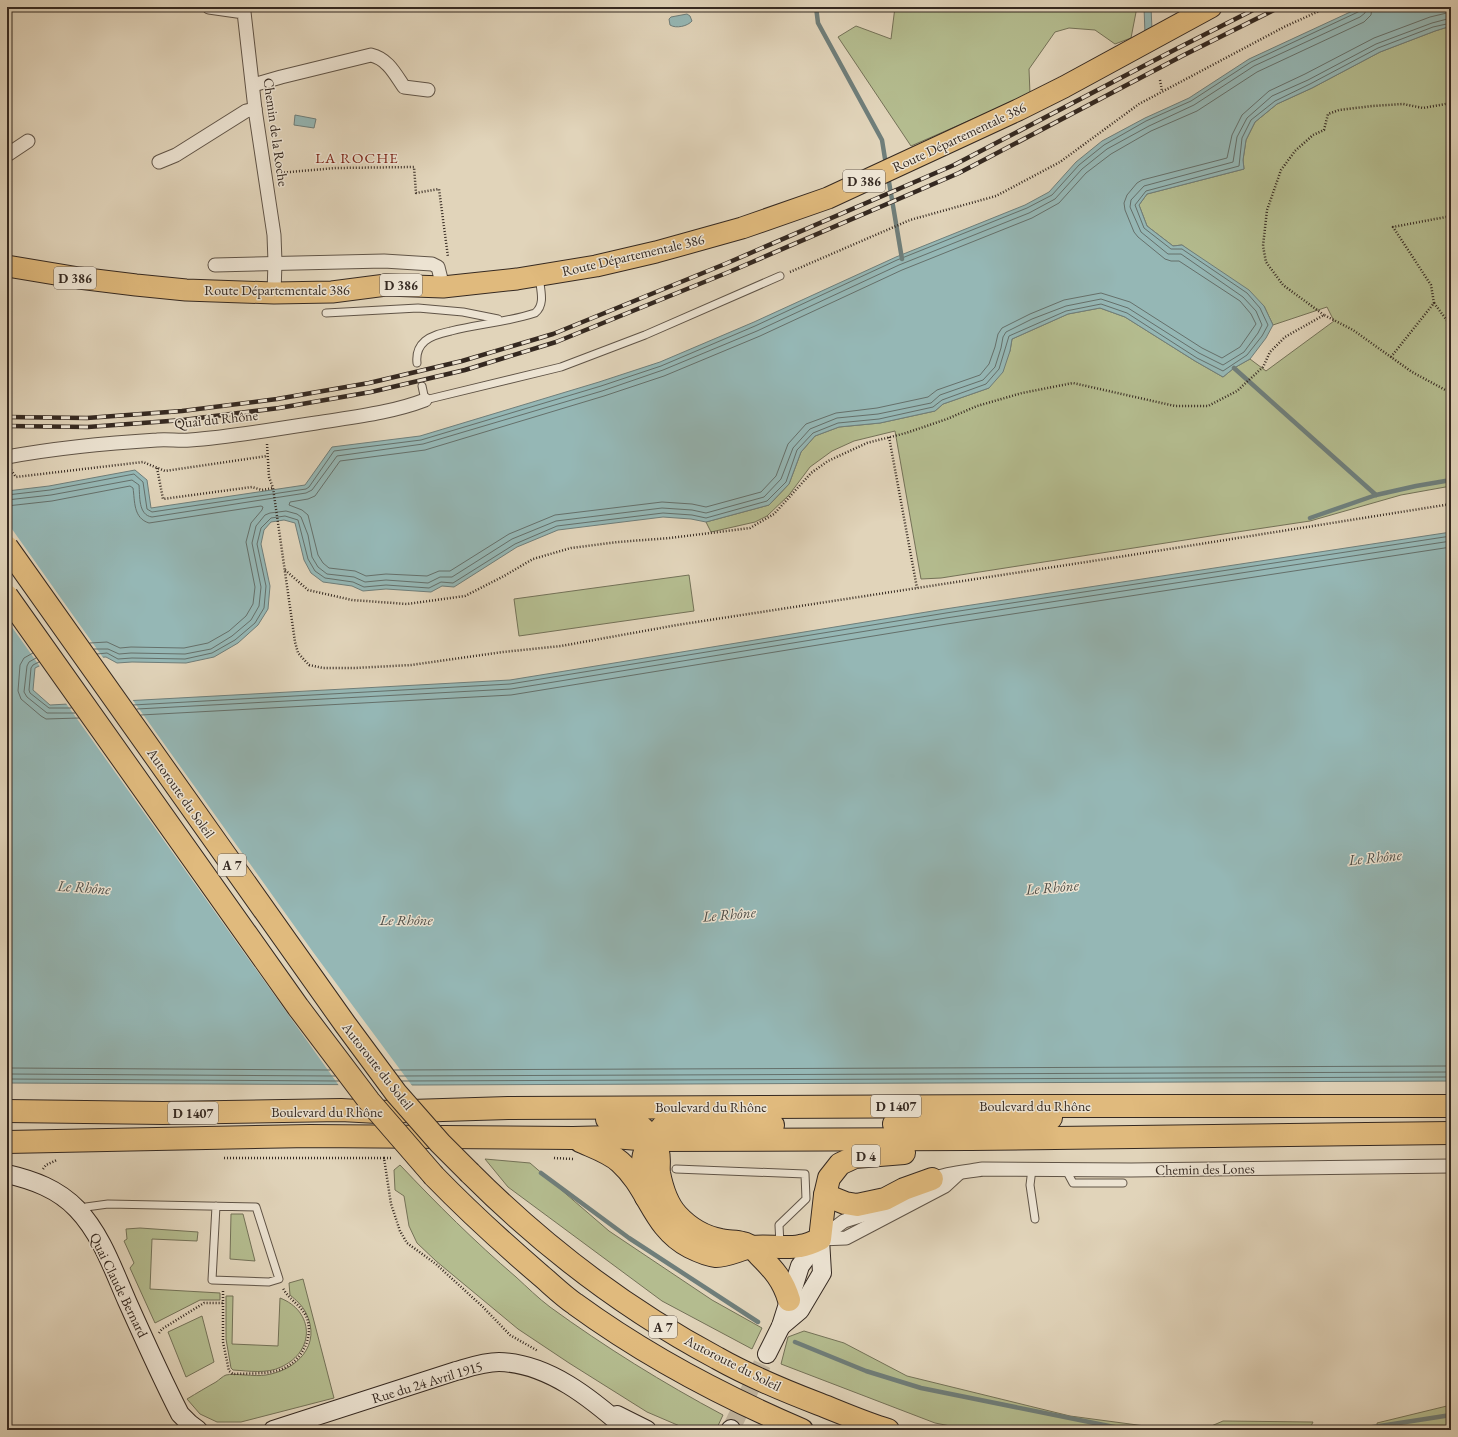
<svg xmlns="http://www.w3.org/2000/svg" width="1458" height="1437" viewBox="0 0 1458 1437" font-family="'EB Garamond',serif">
	<rect width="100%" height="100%" fill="#e1d4ba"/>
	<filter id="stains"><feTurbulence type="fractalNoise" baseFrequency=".005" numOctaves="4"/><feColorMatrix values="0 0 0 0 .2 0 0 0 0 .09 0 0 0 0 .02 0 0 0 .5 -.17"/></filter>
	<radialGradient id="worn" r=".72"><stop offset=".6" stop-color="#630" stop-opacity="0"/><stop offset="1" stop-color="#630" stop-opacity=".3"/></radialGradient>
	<g fill="#b4bc8f" stroke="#747258">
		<path d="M895 7H1137L1131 38 1115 44 1095 30 1069 28 1055 32 1029 69 1030 94 911 146 838 37 856 26 891 39Z"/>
		<path d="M1451 26V486L1401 495 1310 521 1217 535 941 578 921 579 895 431 854 441 832 451 810 467 789 495 767 516 755 522 711 532 706 522 769 505 789 484 801 452 815 436 839 427 880 423 935 411 943 404 989 388 1010 351 1012 339 1068 314 1100 308 1125 317 1195 361 1223 377 1234 368 1250 359 1266 371 1334 321 1327 307 1273 325 1264 306 1182 245 1173 246 1147 226 1139 205 1147 194 1244 169 1243 160 1246 140 1255 122 1277 104 1312 88 1380 52 1435 31Z"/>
		<path d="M689 575 694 611 519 636 514 599Z"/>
		<path d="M485 1159 530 1163 609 1231 712 1300 762 1328 752 1349 662 1301 508 1187Z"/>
		<path d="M400 1165C437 1204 475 1242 516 1277 527 1287 538 1298 550 1307 605 1347 663 1383 723 1415L716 1430H689L647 1412 569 1363 518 1329 436 1261 417 1243 409 1226 404 1196 395 1190 394 1170Z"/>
		<path d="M231 1214H243L255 1261 230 1259Z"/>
		<path d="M140 1228 198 1232 197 1241 152 1239 150 1289 220 1293V1300H200L155 1323 130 1268 134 1263 124 1241 127 1239 126 1229Z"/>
		<path d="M303 1279 334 1398 241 1422H217L200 1414 187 1399C197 1393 207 1387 216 1382 219 1380 223 1376 226 1375 234 1373 255 1377 266 1375 297 1370 322 1345 306 1313 302 1305 296 1300 290 1295L289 1283Z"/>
		<path d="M226 1296H233L232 1344 278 1346 280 1298C314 1311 316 1351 281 1367 267 1374 249 1371 233 1370L231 1368 226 1339Z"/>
		<path d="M202 1316 214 1362 186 1377 168 1332Z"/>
		<path d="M804 1331 844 1343 907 1376 1070 1416 1175 1430H971L935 1423 781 1364 788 1337Z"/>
		<path d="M1451 1405V1427L1439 1430H1378L1377 1423Z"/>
		<path d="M1223 1421 1313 1422 1309 1430H1202Z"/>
	</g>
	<g fill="#95b7b5" stroke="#6f7e7a">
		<path d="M1144 7H1151L1152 30 1145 34Z"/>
		<path d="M1361 7H1451V26L1435 31 1380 52 1312 88 1277 104 1255 122 1246 140 1243 160 1244 169 1147 194 1139 205 1147 226 1173 246 1182 245 1249 290 1264 306 1273 325 1266 338 1250 359 1234 368 1223 377 1195 361 1125 317 1100 308 1068 314 1012 339 1010 351 1003 372 989 388 943 404 935 411 880 423 839 427 815 436 801 452 789 484 769 505 706 522 691 519 663 517 558 530 517 547 454 587 442 586 431 592 386 589 363 591 352 586 323 582 311 573 304 560 295 523 284 520 271 522 264 530 261 544 270 586 268 609 258 625 238 643 214 657 186 663 132 662 117 663 106 657 51 660 35 668 33 690 50 705 510 680 945 609 1451 532V1081L419 1085 7 1083V491L49 486 135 470 147 480 151 508 305 485 332 447 420 436 599 382 660 362 754 322 896 257 1025 205 1049 192 1076 162 1102 141 1145 118 1189 98 1249 59Z"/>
		<path d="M687 14 690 16 692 21C688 26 676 29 670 25L669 19 671 17Z"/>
		<path d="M295 115 316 119 314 128 294 125Z"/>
	</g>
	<g fill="#e1d4ba">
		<path d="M7 522 104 659 52 662 41 668 7 620Z"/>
		<path d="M132 699 313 952 413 1087H340L65 702Z"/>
	</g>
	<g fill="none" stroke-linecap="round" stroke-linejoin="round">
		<g stroke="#65706b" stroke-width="1">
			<path d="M1372 7 1371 15 1364 22 1257 72 1197 111 1151 131 1111 154 1086 173 1059 203 1032 218 902 270 760 336 664 376 604 396 425 450 340 461 315 496 308 499 290 502 289 505 302 510 308 515 318 555 323 563 329 568 355 571 366 576 386 574 427 576 439 571H450L509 534 555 515 662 502 692 504 706 507 761 492 776 476 788 444 806 424 836 413 877 408 928 397 937 390 980 375 989 364 995 347 998 334 1002 328 1030 314 1064 300 1101 293 1130 302 1202 348 1222 358 1240 347 1256 324 1251 314 1240 301 1179 261H1171L1165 259 1138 237 1134 232 1125 210 1124 203 1127 195 1137 183 1142 180 1227 158 1232 135 1242 115 1269 91 1305 74 1374 38 1430 17 1451 12"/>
			<path d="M7 495 50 490 134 474 143 482 147 509 152 512 306 489 309 487 334 451 421 440 601 386 661 366 755 326 897 260 1027 208 1052 195 1079 165 1104 145 1146 121 1191 101 1251 62 1358 12 1361 10V7"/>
			<path d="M7 500 51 495 132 480 139 485C140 496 138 515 152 517L306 493 312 490 337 456 423 444 602 391 663 370 757 331 899 265 1029 213 1055 199 1082 169 1107 149 1149 126 1194 105 1254 66 1360 17 1365 13 1366 7"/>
			<path d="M7 506 52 501 130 486 133 488C135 501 133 518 149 523L261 506 263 507 262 510 251 523 246 542 255 587 253 604 246 616 229 631 208 643 184 648 131 647 120 648 107 642 90 643"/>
			<path d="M94 649H108L119 654 131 653 185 654 211 649 232 636 251 620 259 606 261 587 252 543 256 526 265 515 270 513 286 511 297 514 301 517 308 535 312 557 318 567 327 574 354 577 365 582 386 580 428 583 440 577H452L512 539 556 521 662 508 692 510 706 513 764 497 781 479 793 448 810 429 837 418 878 414 931 403 940 395 983 380 995 367 1001 348 1003 337 1006 332 1032 319 1066 306 1101 299 1128 308 1199 353 1223 365 1244 352 1258 333 1262 325 1256 311 1243 297 1181 254H1168L1141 232 1130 207 1131 200 1144 186 1233 162 1237 137 1247 118 1272 96 1308 80 1376 44 1432 23 1451 18"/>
			<path d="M33 653 24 658 20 665 18 691 21 699 41 716 46 719 79 718"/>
			<path d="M97 654 107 653 118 659 132 658 185 659 212 653 235 640 255 623 264 608 266 586 257 544 261 528 271 518 285 516 298 520 308 559 315 571 325 578 353 582 364 587 386 585 429 588 441 582 453 583 515 544 557 526 663 513 692 515 706 518 767 501 786 482 797 450 813 433 838 423 879 419 933 407 942 400 986 384 999 369 1009 336 1066 311 1101 304 1127 313 1197 358 1223 371 1247 355 1262 336 1268 325 1260 308 1247 293 1182 249H1171L1144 228 1135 205 1146 191 1239 166 1242 138 1251 120 1275 101 1310 84 1378 48 1433 27 1451 23"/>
			<path d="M36 658 29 662 27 666 24 692 27 697 47 713H75"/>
			<path d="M39 662 33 665 31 668 29 690 30 693 49 708H71"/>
			<path d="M133 705 510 684 946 613 1451 536"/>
			<path d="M137 709 511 689 946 618 1451 541"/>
			<path d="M141 715 511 695 947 624 1451 547"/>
			<path d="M7 1068 330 1070"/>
			<path d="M394 1070 1451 1066"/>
			<path d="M7 1074 335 1076"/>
			<path d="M398 1076 1451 1072"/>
			<path d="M7 1079 339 1081"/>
			<path d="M402 1081 1451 1077"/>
		</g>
		<g stroke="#6f7e7a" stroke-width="4.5">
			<path d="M816 7 818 23 882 140 886 165"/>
			<path d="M888 176 902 259"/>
			<path d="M1234 368 1376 495"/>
			<path d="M1310 518 1376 495 1416 486 1451 480"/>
			<path d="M541 1173 629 1238 758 1322"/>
			<path d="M795 1342 866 1371 921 1388 1129 1430"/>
			<path d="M1354 1430 1451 1415"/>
		</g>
		<path stroke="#bfb29b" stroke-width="18" stroke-dasharray="18 9" stroke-linecap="butt" d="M731 1429 767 1354"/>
		<g stroke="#605447" stroke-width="9">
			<g id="service">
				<path d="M326 313 418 308 463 312 498 319"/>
				<path d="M417 363C416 354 418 347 425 341 432 335 442 333 451 331 478 324 508 322 535 313 546 304 540 289 539 276"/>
				<path d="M422 386 425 400 561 367 645 335 780 276"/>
				<path d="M676 1169 805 1174 806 1199 779 1225 780 1245"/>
				<path d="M1032 1169 1030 1185 1035 1219"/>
				<path d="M1066 1170 1073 1183H1123"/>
				<path d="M79 1210 86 1207 108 1204 256 1207 279 1279 269 1282 212 1280 216 1206"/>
			</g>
		</g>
		<g stroke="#605447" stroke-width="15">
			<g id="minor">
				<path d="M209 7 244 12 255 109 274 235 275 262 274 293"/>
				<path d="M253 85 281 77 371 55C388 59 395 74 404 87L428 90"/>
				<path d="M7 155 28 141"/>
				<path d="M159 162 176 155 246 111 255 109"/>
				<path d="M215 265 384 261 432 264 438 267 443 287"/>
				<path d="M7 457C56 448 107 443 157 440 168 439 179 441 190 440 232 437 274 429 316 423 353 417 391 413 425 400"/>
				<path d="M927 1182C943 1173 965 1172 983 1169L1131 1170 1451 1166"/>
				<path d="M820 1239 844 1221 876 1211 884 1207"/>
				<path d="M820 1239 846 1238 945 1186 958 1174"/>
			</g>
		</g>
		<g stroke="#352921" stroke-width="20">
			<g id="secondary">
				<path d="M7 1174C33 1180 58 1189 77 1209 101 1234 113 1269 127 1301 144 1339 161 1377 180 1414L190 1424 198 1430"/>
				<path d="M781 1326 800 1310 822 1273 820 1239"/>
				<path d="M767 1354 781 1326 800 1266 820 1239"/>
				<path d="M617 1415 647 1430"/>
				<path d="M273 1430 456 1371C470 1367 484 1362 499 1362 548 1363 592 1399 627 1430"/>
				<path d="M730 1430 731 1429"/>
			</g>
		</g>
		<g stroke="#352921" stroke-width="23">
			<path id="primary" d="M7 266 79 278 136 285 186 290 274 293 332 292 386 285 443 287 517 279 596 266 656 252 742 228 828 198 1018 110 1064 87 1211 7"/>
		</g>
		<g stroke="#352921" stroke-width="24">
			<g id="trunk">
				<path d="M7 1111 163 1113 341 1110 378 1112 508 1108 1014 1106H1415"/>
				<path d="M607 1119C613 1119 619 1118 625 1119 641 1121 653 1138 658 1152 660 1159 658 1167 659 1173 662 1188 667 1204 677 1215 689 1228 704 1237 721 1240 728 1242 736 1241 742 1243 749 1244 755 1250 759 1255 774 1270 783 1280 789 1300"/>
				<path d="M894 1124 982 1123 1051 1118"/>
				<path d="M580 1141C593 1147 609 1152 620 1162 650 1189 652 1227 690 1247 698 1251 707 1255 716 1256 728 1256 740 1249 752 1247 768 1245 784 1249 800 1246 807 1245 814 1242 820 1239L825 1195 829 1178 840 1164 855 1157 904 1153"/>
				<path d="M7 1142 310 1136 573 1138 613 1137 652 1140 971 1139 1367 1134"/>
				<path d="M825 1195 845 1203 857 1205 885 1199 904 1189 932 1179"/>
				<path d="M646 1197C644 1181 639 1161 647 1147 652 1139 657 1133 663 1126L685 1123 773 1125"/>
			</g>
		</g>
		<g stroke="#352921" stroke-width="24">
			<g id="motorway">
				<path d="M1415 1106H1451"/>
				<path d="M1367 1134 1451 1133"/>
				<path d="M470 1173C543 1246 627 1310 717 1358 749 1376 785 1391 819 1404 842 1413 864 1423 888 1430"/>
				<path d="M434 1176C467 1210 502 1242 538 1273 550 1283 562 1295 575 1304 645 1355 722 1396 802 1430"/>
			</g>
		</g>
		<g stroke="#352921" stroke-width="2.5" stroke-dasharray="1 2" stroke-linecap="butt">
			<path d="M1160 80 1162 91"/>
			<path d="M278 173 336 168 414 167 416 193 439 189 448 257"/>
			<path d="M790 272 910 220 996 196 1060 162 1139 104 1284 27 1328 7"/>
			<path d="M1434 303 1451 326"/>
			<path d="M1324 315 1283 285 1266 262 1263 246 1267 210 1281 170 1295 151 1313 135 1324 130 1328 114 1339 110 1372 106 1403 104 1423 108 1451 103"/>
			<path d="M1391 357 1434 303 1431 285 1393 227 1451 216"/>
			<path d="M889 437 917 588"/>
			<path d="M267 444 269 477 273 488 295 642 298 653 309 665 323 668H355L411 665 503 652 561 646 677 625 1125 556 1451 504"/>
			<path d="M157 468 163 499 252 487 262 490 273 488"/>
			<path d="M11 470 16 477 143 462 165 471 267 456"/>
			<path d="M285 570 308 590 352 600 407 604 465 596 504 576 533 559 571 548 618 542 670 538 750 528 774 514 811 473 828 461 867 443 906 433 947 419 977 406 1022 393 1073 383 1175 406H1208L1237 391 1263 367 1270 352 1285 337 1324 315 1353 330 1412 372 1451 393"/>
			<path d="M224 1158H384L391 1204 400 1231 407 1243 436 1264 483 1307 510 1335 538 1351"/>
			<path d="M384 1158H393"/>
			<path d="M554 1158 573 1159"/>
			<path d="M43 1169 46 1165 57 1160"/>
			<path d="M223 1291V1342L229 1371 233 1374C249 1373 267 1375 282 1369 302 1361 315 1336 306 1316 300 1304 288 1299 283 1288"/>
			<path d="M159 1333 162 1329 204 1303H223"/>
		</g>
		<use href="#service" stroke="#ece3d2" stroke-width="7"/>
		<use href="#minor" stroke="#ece3d2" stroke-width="13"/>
		<use href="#secondary" stroke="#ece3d2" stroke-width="18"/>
		<use href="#primary" stroke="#e0ba7d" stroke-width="21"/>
		<use href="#trunk" stroke="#e0ba7d" stroke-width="22"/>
		<use href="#motorway" stroke="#e0ba7d" stroke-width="22"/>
		<g stroke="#352921" stroke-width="4.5">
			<g id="rail">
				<path d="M7 417 87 418 182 411 277 399 369 383 462 361 553 334 725 264 954 165 1178 48 1259 7"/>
				<path d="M7 426 88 427 183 420 279 408 371 392 465 370 556 342 729 272 959 173 1182 56 1280 7"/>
			</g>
		</g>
		<use href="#rail" stroke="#ece3d2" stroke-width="3" stroke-dasharray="9" stroke-linecap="butt"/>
		<g stroke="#352921" stroke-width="24" stroke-linecap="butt">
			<g id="motorway-bridge">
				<path d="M7 547 345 1024 396 1093 440 1143 470 1173"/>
				<path d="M7 596 298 1007 369 1101 434 1176"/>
			</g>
		</g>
		<use href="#motorway-bridge" stroke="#e0ba7d" stroke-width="22"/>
	</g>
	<g text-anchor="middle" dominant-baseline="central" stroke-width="3" stroke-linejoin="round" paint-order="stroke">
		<g fill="#ece3d2" stroke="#6c6156" stroke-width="1">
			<rect x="843" y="170" width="42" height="22" rx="3"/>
			<rect x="54" y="267" width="42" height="22" rx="3"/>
			<rect x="380" y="274" width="42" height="22" rx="3"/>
			<rect x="218" y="854" width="28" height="22" rx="3"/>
			<rect x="871" y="1095" width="50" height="22" rx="3"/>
			<rect x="168" y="1102" width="50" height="22" rx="3"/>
			<rect x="852" y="1145" width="28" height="22" rx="3"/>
			<rect x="649" y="1316" width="28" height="22" rx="3"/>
		</g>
		<g font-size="13" font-weight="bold" fill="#352921">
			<text x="864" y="181">D 386</text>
			<text x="75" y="278">D 386</text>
			<text x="401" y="285">D 386</text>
			<text x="232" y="865">A 7</text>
			<text x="896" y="1106">D 1407</text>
			<text x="193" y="1113">D 1407</text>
			<text x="866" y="1156">D 4</text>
			<text x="663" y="1327">A 7</text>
		</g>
		<g font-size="14" fill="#352921" stroke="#ece3d2">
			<text transform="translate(276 132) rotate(82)">Chemin de la Roche</text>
			<text transform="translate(959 137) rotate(-25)">Route Départementale 386</text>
			<text transform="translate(633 255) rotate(-13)">Route Départementale 386</text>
			<text x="277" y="290">Route Départementale 386</text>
			<text transform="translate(216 419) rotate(-6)">Quai du Rhône</text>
			<text transform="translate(181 793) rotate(55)">Autoroute du Soleil</text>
			<text transform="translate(378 1066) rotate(52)">Autoroute du Soleil</text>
			<text x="1035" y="1106">Boulevard du Rhône</text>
			<text x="711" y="1107">Boulevard du Rhône</text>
			<text x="327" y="1112">Boulevard du Rhône</text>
			<text transform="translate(1205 1169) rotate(-1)">Chemin des Lones</text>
			<text transform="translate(119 1285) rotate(64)">Quai Claude Bernard</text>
			<text transform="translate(733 1363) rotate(27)">Autoroute du Soleil</text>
			<text transform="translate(427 1382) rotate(-17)">Rue du 24 Avril 1915</text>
		</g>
		<g font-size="15" letter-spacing="1" fill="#7a1f14" stroke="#ece3d2">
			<text x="357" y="157">LA ROCHE</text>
		</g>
		<g font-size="15" font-style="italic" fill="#4d4c46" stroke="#ece3d2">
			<text transform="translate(1375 857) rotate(-6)">Le Rhône</text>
			<text transform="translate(84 887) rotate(4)">Le Rhône</text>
			<text transform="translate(1052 887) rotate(-5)">Le Rhône</text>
			<text transform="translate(729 914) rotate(-5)">Le Rhône</text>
			<text x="406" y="919">Le Rhône</text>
		</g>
	</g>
	<rect width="1458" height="1437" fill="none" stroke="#e1d4ba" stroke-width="24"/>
	<rect x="8" y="8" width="1442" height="1421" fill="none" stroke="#352921" stroke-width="2"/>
	<rect x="12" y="12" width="1434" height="1413" fill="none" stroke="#352921"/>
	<rect width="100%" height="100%" filter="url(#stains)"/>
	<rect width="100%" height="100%" fill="url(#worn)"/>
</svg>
